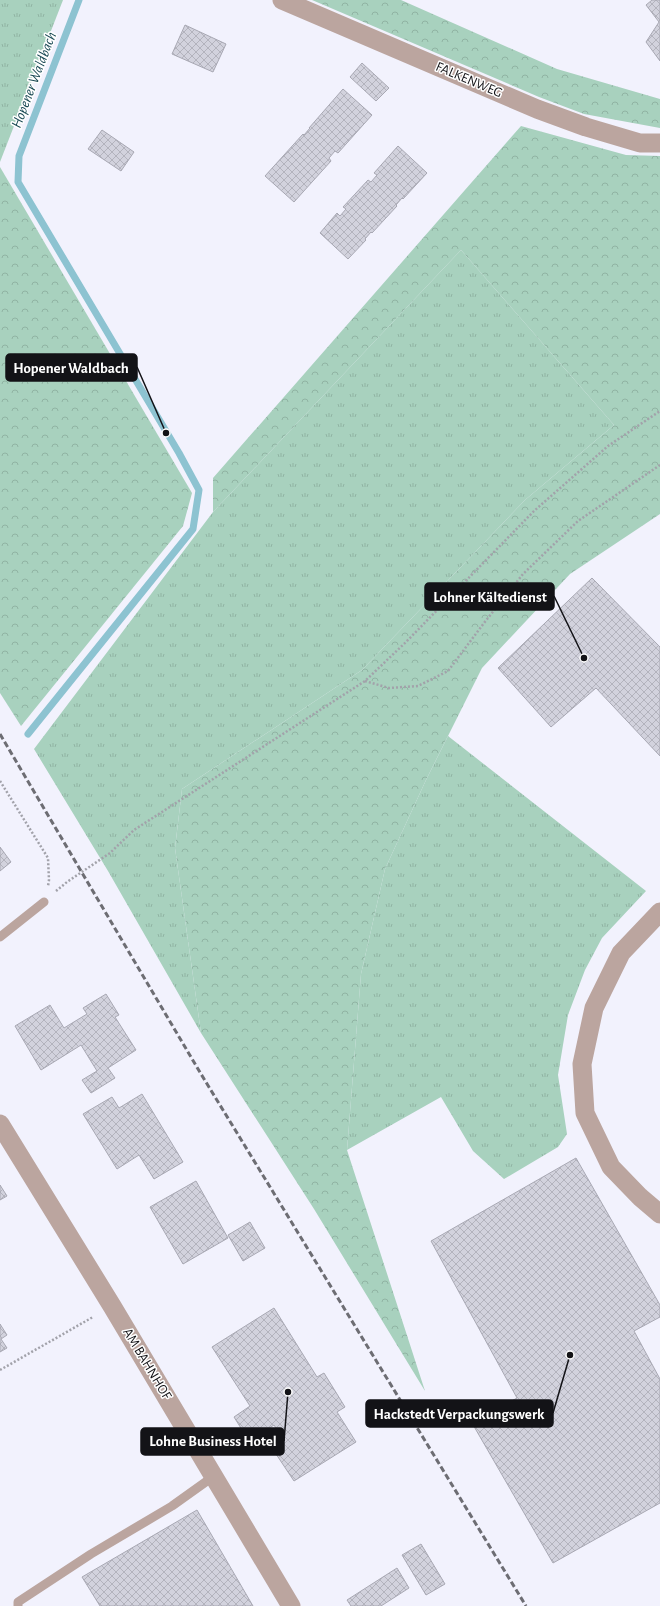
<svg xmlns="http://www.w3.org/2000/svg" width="660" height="1606" viewBox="0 0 660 1606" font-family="'Alegreya Sans',sans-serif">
	<defs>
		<pattern id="grass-tufts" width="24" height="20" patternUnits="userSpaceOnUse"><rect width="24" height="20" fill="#a8d1be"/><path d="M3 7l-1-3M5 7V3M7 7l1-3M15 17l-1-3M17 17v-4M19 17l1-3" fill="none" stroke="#90b3a3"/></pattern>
		<pattern id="forest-crowns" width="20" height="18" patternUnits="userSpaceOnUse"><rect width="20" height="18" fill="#a8d1be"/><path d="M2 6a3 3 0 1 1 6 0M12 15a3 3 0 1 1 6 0" fill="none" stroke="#90b3a3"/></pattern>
		<pattern id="building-cross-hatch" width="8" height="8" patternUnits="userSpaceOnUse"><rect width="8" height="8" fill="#d2d2dd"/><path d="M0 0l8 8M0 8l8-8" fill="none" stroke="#b3b3bd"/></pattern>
	</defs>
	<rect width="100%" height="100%" fill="#f2f2fd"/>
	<g fill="url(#grass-tufts)">
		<path d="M0 0H63L0 162Z"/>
		<path d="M461 250 614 425 525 500 362 670 182 789 175 848 201 1033 108 871 34 749 213 512Z"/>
		<path d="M448 736 646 891 602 938 585 970 568 1015 558 1075 567 1134 558 1147 504 1179 473 1151 441 1097 347 1150 361 974 385 869 426 780Z"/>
	</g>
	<g fill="url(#forest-crowns)">
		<path d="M312 0H401L557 69 660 99V128L584 114 539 97Z"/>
		<path d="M521 126 626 155 660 156V514L570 574 482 668 426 780 385 869 361 974 347 1150 425 1391 314 1209 201 1033 175 848 182 789 362 670 525 500 614 425 461 250 213 512V478Z"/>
		<path d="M0 167 192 493 183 526 21 726 0 693Z"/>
	</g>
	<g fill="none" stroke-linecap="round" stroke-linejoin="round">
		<path stroke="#8dc3d1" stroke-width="7" d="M28 734 193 529 199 490 179 453 18 182 19 156 79 0"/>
	</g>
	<g fill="url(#building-cross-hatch)" stroke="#a8a8b3">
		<path d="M652 0H660V61L646 42 659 22 646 5Z"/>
		<path d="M185 25 226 44 213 72 172 54Z"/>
		<path d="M362 63 389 88 376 101 350 77Z"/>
		<path d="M343 89 372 115 338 153 335 151 329 158 331 161 294 202 265 176 303 134 304 135 310 128H309Z"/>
		<path d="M102 130 134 152 121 171 88 149Z"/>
		<path d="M398 146 427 173 403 199 402 198 396 205 397 206 372 233 371 232 365 239 366 240 348 259 320 233 337 213 340 216 346 209 343 207 368 180 371 182 377 175 374 173Z"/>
		<path d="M592 578 660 647V756L596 688 551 727 498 668Z"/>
		<path d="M0 847 11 862 0 871Z"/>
		<path d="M106 994 119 1015 115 1017 136 1050 108 1068 115 1078 91 1093 82 1080 97 1071 81 1045 41 1070 15 1026 50 1005 64 1028 87 1014 83 1008Z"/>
		<path d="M142 1094 183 1162 154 1179 139 1155 117 1169 83 1114 112 1097 119 1108Z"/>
		<path d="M576 1158 660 1305V1317L634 1331 660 1379V1503L553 1563 472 1423 517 1398 431 1241Z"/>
		<path d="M196 1181 228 1238 183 1264 150 1207Z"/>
		<path d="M0 1185 7 1196 0 1200Z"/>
		<path d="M250 1222 265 1248 243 1261 228 1235Z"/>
		<path d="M274 1308 317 1377 324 1373 345 1407 337 1412 356 1442 294 1481 272 1448 284 1441 274 1425 249 1441 234 1417 250 1406 212 1347Z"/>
		<path d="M0 1324 7 1335 1 1339 7 1348 0 1352Z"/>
		<path d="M197 1510 253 1606H100L82 1577Z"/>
		<path d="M421 1544 445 1584 426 1595 402 1555Z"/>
		<path d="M397 1568 409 1588 381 1606H351L347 1600Z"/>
	</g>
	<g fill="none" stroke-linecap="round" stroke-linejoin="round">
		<g stroke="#a2a2aa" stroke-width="2.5" stroke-dasharray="2 2" stroke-linecap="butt">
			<path d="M365 681 389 688 418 686 448 671 484 623 523 574 578 521 660 465"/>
			<path d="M0 781 48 858 49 880 48 886"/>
			<path d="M56 891 67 882 110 853 134 830 365 681 406 642 534 511 608 446 660 411"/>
			<path d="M0 1370 93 1317"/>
		</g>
		<g stroke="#bba59f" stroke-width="9">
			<path d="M0 937 44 902"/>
			<path d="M18 1606V1602L91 1554 172 1506 214 1476"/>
		</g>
		<g stroke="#bba59f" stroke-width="19">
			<path d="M282 0 537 109 586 127 640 143H660"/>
			<path d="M660 912 621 953 594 1008 582 1064 585 1113 611 1167 640 1197 660 1214"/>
			<path d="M0 1124 112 1306 291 1606"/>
		</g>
		<path stroke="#6d6d73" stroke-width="3" stroke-dasharray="6 3" stroke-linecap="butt" d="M0 734 201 1074 526 1606"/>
	</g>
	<g text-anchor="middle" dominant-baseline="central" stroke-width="3" stroke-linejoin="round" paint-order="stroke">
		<g font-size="14" fill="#131317" stroke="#fff">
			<text transform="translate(469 80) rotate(23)">FALKENWEG</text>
			<text transform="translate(147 1364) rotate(59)">AM BAHNHOF</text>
		</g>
		<g font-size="15" font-style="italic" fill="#174752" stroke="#fff">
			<text transform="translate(34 80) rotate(-69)">Hopener Waldbach</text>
		</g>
	</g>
	<path fill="none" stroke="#131317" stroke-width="1.5" d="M166 433L137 367M584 658L554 596M570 1355L553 1413M288 1392L284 1441"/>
	<g fill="#131317" stroke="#fff" stroke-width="1.5">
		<circle cx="166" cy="433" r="4"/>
		<circle cx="584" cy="658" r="4"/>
		<circle cx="570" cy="1355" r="4"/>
		<circle cx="288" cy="1392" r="4"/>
	</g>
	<g fill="#131317" stroke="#131317" stroke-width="1.5">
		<rect x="6" y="354" width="131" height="27" rx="4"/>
		<rect x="425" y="583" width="129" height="27" rx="4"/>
		<rect x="366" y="1400" width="187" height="27" rx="4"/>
		<rect x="141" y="1428" width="143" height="27" rx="4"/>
	</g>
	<g font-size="15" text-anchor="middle" font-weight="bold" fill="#fff">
		<text x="71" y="373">Hopener Waldbach</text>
		<text x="490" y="602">Lohner Kältedienst</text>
		<text x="459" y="1419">Hackstedt Verpackungswerk</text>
		<text x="213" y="1446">Lohne Business Hotel</text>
	</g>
</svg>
